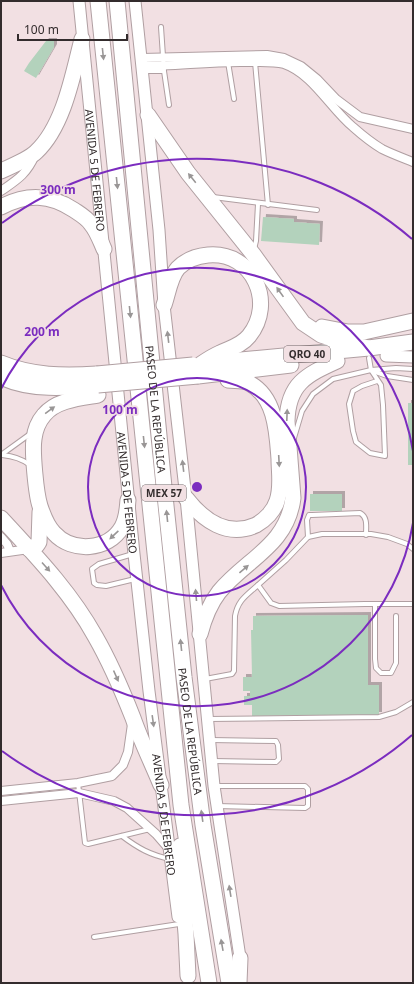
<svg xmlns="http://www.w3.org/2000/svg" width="414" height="984" viewBox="0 0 414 984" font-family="'Noto Sans',sans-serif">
	<defs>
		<filter id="shadow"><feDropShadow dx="3" dy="-3" stdDeviation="0" flood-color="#0004"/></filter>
	</defs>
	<rect width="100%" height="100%" fill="#f2e0e3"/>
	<g fill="#b3d2bc" filter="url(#shadow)">
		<path d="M46 41H54V47L36 78 24 71 29 63Z"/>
		<path d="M263 217 294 219V222L320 224 319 245 261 241Z"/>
		<rect x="408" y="403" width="5" height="62"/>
		<rect x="310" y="494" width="32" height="17"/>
		<path d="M368 615V685H379V715L252 716V705H244V696H250V691H243V677H252L251 630H253V616Z"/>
	</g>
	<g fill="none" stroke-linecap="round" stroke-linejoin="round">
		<g stroke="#b09fa2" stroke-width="6">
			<g id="lane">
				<path d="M161 27 164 71 169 105"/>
				<path d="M228 62 234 99"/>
				<path d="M255 62 268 205"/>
				<path d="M144 71H164"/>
				<path d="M213 197 317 210"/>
				<path d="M254 249 256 241 258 204"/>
				<path d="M369 358 371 370 381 385 383 405 385 456 370 453 356 442 353 431 349 404 353 391 362 386 377 381"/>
				<path d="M373 371 387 376 413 380"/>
				<path d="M294 438 302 411 313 394 333 379 371 370 396 368 413 369"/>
				<path d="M1 455 30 434"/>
				<path d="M2 455C13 456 21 458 30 465"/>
				<path d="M308 537 307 520 309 515H312L360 513C368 517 366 527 366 535"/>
				<path d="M133 554 99 564 92 569 94 583 97 585 106 586 135 579"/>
				<path d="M258 585 286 560 308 537 322 534H371L388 537 407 544 413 549"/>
				<path d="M375 604V659L376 668 381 673H391L396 663V616"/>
				<path d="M205 679 232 674 234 671 235 616C238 600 246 596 258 585L271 603 279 606 365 604H413"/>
				<path d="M209 719 379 717 396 712 413 702"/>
				<path d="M211 740 276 741 278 745 279 759 276 762 213 761"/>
				<path d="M78 783 85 843 88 844 150 829"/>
				<path d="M215 786H305L308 789V806L305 808 217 806"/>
				<path d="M122 836C138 848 150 855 170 859"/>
				<path d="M94 937 179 924"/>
			</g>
		</g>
		<g stroke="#b09fa2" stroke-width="10">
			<g id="street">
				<path d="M142 58 267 55 284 58 301 66 317 79 336 99 360 117 413 129"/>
				<path d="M142 66C177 66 213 61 248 62 260 62 273 61 284 64 313 74 330 108 353 127 362 135 372 143 382 149 392 154 403 158 413 162"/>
				<path d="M1 191C17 180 27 174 35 155"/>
				<path d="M1 537 7 544 10 551"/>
				<path d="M1 553 29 549"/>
				<path d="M1 791 78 783 112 776 123 765 128 752 132 724"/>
				<path d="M1 801 79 793 114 801 127 808 156 834 169 849"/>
			</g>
		</g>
		<g stroke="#b09fa2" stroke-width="13">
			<g id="secondary">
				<path id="s1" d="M79 1 134 554 149 691 178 917"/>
				<path d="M135 1 159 230 164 305 186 498 214 786 241 964"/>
				<path d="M386 356 413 357"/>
			</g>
		</g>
		<g stroke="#b09fa2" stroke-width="17">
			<g id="highway">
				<path d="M98 1 181 805 209 983"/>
				<path id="s2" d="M117 1 163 477 184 677 203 825 229 983"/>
				<path d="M148 115 188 173 253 254 303 323 321 335 346 343 369 348"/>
				<path d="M1 171C10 167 30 158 36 152 64 126 73 74 82 39"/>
				<path d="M1 207C27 193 50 194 74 210 80 214 87 218 91 224 97 231 100 240 104 249"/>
				<path d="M164 305C168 294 170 277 178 268 186 260 197 256 208 255 253 251 276 303 249 336 241 346 230 348 220 353 213 356 207 360 201 364"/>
				<path d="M322 327 348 332H364L413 321"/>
				<path d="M1 363C32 376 64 376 97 374"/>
				<path d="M209 363 369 348 413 342"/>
				<path d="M198 376 291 365"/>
				<path d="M1 377C30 391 67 388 98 385"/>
				<path d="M98 395C80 398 56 400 44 415 38 422 35 430 34 439 32 451 36 494 40 506 43 515 47 526 54 533 72 553 108 551 122 527 127 518 127 510 128 500"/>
				<path d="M186 498C203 520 227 538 256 525 265 520 274 511 277 501 282 487 279 473 279 459 277 433 276 397 249 383 243 380 235 381 228 380"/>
				<path d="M1 518C35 555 70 591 95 636 110 662 122 690 133 718 141 741 152 763 161 785"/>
				<path d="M29 549 37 545 39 542 40 512"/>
				<path d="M200 634C204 619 209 605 219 592 246 559 287 546 293 498L287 421C288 384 306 375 337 361"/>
				<path d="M180 846V861L186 934 188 976"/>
				<path d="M239 983 240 958"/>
			</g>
		</g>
		<use href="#lane" stroke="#fff" stroke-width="4"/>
		<use href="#street" stroke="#fff" stroke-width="8"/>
		<use href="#secondary" stroke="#fff" stroke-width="11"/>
		<use href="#highway" stroke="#fff" stroke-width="15"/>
		<g stroke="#b09fa2" stroke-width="17" stroke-linecap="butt">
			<g id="highway-bridge">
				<path d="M97 374 193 365"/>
				<path d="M98 385 198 376"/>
			</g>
		</g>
		<use href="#highway-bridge" stroke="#fff" stroke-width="15"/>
	</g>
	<defs><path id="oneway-solid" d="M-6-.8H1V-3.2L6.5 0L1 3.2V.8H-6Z"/></defs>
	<g fill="#999696">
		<use href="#oneway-solid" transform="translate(103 54) rotate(84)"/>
		<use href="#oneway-solid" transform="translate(192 178) rotate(-129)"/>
		<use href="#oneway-solid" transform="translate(117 183) rotate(84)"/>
		<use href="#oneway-solid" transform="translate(280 292) rotate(-125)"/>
		<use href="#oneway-solid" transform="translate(130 312) rotate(84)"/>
		<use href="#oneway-solid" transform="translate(168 337) rotate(-97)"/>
		<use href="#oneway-solid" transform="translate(50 410) rotate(-36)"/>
		<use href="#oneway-solid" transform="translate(287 415) rotate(-88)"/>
		<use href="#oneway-solid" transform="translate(144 442) rotate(84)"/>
		<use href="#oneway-solid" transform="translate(279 461) rotate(87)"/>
		<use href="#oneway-solid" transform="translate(183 466) rotate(-97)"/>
		<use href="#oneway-solid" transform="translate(167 516) rotate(-96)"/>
		<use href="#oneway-solid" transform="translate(114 535) rotate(137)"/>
		<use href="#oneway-solid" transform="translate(46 567) rotate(48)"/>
		<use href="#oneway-solid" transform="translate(244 569) rotate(-40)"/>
		<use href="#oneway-solid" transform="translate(196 595) rotate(-95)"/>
		<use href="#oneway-solid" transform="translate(181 645) rotate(-96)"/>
		<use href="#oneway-solid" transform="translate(116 676) rotate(66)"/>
		<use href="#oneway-solid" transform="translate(153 721) rotate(82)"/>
		<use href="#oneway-solid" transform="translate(202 816) rotate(-98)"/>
		<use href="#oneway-solid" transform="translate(230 891) rotate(-99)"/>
		<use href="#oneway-solid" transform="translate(222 945) rotate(-100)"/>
	</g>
	<g fill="none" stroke="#7b2cbf" stroke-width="2">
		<circle cx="197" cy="487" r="109"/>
		<path d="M413 523A219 219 0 0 1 1 585M1 389A219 219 0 0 1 413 451"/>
		<path d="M412 735A328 328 0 0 1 2 751M2 223A328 328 0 0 1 412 239"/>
	</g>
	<g text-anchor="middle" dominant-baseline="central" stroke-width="3.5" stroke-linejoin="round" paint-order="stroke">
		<g fill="#f2e0e3" stroke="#6c6264" stroke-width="1">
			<rect x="284" y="346" width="46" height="16" rx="3"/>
			<rect x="142" y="485" width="44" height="16" rx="3"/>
		</g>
		<g font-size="10" font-weight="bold" fill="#332c2d">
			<text x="307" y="354">QRO 40</text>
			<text x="164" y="493">MEX 57</text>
		</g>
		<g font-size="11" fill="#332c2d" stroke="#f2e0e3">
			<text stroke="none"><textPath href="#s1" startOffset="170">AVENIDA 5 DE FEBRERO</textPath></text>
			<text stroke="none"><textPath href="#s2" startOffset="410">PASEO DE LA REPÚBLICA</textPath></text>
			<text stroke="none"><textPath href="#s1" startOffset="494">AVENIDA 5 DE FEBRERO</textPath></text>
			<text stroke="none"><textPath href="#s2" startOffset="734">PASEO DE LA REPÚBLICA</textPath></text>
			<text stroke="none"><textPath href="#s1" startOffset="818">AVENIDA 5 DE FEBRERO</textPath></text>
		</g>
	</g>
	<circle cx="197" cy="487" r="6" fill="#7b2cbf" stroke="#f2e0e3" stroke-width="2"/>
	<g font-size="12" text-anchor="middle" font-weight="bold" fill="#7b2cbf" stroke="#f2e0e3" stroke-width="3.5" stroke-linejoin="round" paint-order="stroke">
		<text x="58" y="194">300 m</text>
		<text x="42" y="336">200 m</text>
		<text x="120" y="414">100 m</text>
	</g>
	<rect width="414" height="984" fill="none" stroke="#332c2d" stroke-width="4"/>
	<path d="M18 34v6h109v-6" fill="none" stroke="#332c2d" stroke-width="2"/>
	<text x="24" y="34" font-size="12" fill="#332c2d" stroke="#f2e0e3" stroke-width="3" paint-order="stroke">100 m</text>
</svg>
